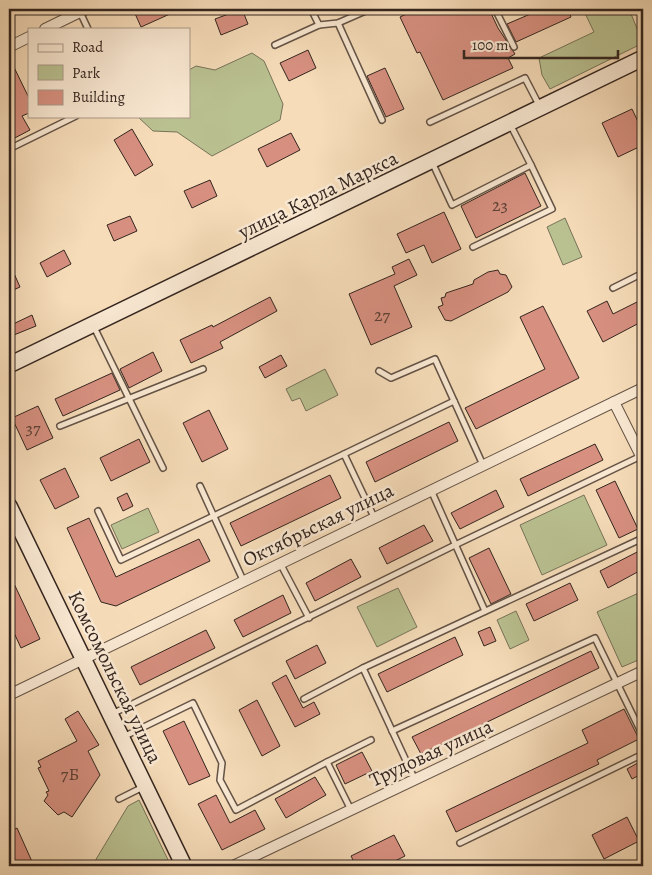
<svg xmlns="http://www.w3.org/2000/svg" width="652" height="875" viewBox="0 0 652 875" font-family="Alegreya,serif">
	<rect width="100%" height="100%" fill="#f6dcb9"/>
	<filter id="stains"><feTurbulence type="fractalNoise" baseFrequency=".004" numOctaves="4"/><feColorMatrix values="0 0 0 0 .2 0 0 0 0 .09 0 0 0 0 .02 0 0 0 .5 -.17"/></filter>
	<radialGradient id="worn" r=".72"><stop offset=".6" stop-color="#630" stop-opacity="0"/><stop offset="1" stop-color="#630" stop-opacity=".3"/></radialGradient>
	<g fill="#bac191" stroke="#767358">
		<path d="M583 9H629L643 43 550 89 542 75 539 58 594 32Z"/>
		<path d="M252 53 264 61 283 104 280 120 212 156 177 132 153 131 137 116H189V70L196 66 215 70Z"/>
		<path d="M565 218 582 257 563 265 547 227Z"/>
		<path d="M325 369 338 395 306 411 300 398 292 401 286 389Z"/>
		<path d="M584 495 607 545 542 575 520 525Z"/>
		<path d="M148 508 159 532 122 549 111 525Z"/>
		<path d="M398 588 417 627 377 647 357 607Z"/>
		<path d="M643 591V658L622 667 597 612Z"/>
		<path d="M516 611 529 640 510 649 497 620Z"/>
		<path d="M139 800 171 866H92L128 806Z"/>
	</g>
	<g fill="#d79080" stroke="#33251f">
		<path d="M133 9H181L141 27Z"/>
		<path d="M242 9 248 24 221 35 215 19Z"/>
		<path d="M417 9H489L498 28 515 54 508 58 513 68 443 100 420 52 417 53 400 17Z"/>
		<path d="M542 9H568L571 17 516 42 507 24Z"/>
		<path d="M308 50 316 68 289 81 280 63Z"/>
		<path d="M9 57 29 98V113L22 116 30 130 9 141Z"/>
		<path d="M385 68 404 109 386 117 367 76Z"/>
		<path d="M632 109 643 132V145L618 157 602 123Z"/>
		<path d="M132 129 153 165 135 176 114 140Z"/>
		<path d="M291 133 300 150 267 167 258 149Z"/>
		<path d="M525 173 541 206 476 238 461 206Z"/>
		<path d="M210 180 217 196 192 208 184 191Z"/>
		<path d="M444 212 461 249 432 263 424 245 406 253 397 234Z"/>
		<path d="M130 216 137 231 114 241 107 225Z"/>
		<path d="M64 250 71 264 47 277 40 263Z"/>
		<path d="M409 259 417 275 394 286 412 327 371 345 349 294 395 274 392 267Z"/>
		<path d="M9 262 20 287 9 292Z"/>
		<path d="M498 270 500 274 506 275 512 287 508 292 451 321 445 320 438 307 443 305 441 298 445 297 446 293 473 284 474 280 488 272Z"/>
		<path d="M270 297 277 311 220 342 223 348 191 363 180 340 212 325 213 327Z"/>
		<path d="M643 299V321L603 342 587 311 607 301 613 314Z"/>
		<path d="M543 306 579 378 476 429 465 408 545 369 520 317Z"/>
		<path d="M32 315 36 326 9 337V326Z"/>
		<path d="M153 352 162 371 129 388 120 369Z"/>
		<path d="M281 355 287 366 265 378 259 367Z"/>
		<path d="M112 373 120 390 63 416 55 399Z"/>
		<path d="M38 406 53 438 27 450 12 418Z"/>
		<path d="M209 410 228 449 202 462 183 423Z"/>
		<path d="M449 422 458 441 375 482 366 462Z"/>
		<path d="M139 439 150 462 111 481 100 458Z"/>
		<path d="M595 444 603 460 528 496 520 479Z"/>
		<path d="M65 468 79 497 55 509 40 480Z"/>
		<path d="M330 475 341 498 241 546 230 523Z"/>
		<path d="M615 481 638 529 619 538 596 490Z"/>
		<path d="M496 490 504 507 460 529 451 513Z"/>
		<path d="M127 493 133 506 123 511 117 498Z"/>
		<path d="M89 518 116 577 199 539 210 561 116 606 101 602 67 528Z"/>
		<path d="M424 525 433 541 387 564 379 548Z"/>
		<path d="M489 548 511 594 491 604 469 558Z"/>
		<path d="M643 549V569L608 588 600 571Z"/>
		<path d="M351 559 361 577 315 601 306 583Z"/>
		<path d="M9 573 40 639 21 648 9 622Z"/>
		<path d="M570 583 578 600 534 621 526 604Z"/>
		<path d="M283 595 291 613 243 637 234 620Z"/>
		<path d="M490 627 496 641 484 646 478 632Z"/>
		<path d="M206 630 215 648 140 685 131 667Z"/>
		<path d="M455 637 463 655 387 692 378 674Z"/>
		<path d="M317 645 326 663 295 679 286 661Z"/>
		<path d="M591 651 599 668 421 754 412 737Z"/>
		<path d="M286 675 303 708 314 702 320 714 295 727 272 683Z"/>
		<path d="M257 700 280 746 262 756 239 710Z"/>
		<path d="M624 709 639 739 597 760 599 764 456 832 446 811 588 743 582 730Z"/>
		<path d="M78 711 99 745 88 751 100 775 72 817 64 812 58 815 44 801 48 795 46 792 49 791 38 768 41 767 38 761 77 741 65 719Z"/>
		<path d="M184 721 210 776 189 785 163 731Z"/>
		<path d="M362 752 372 771 345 784 336 765Z"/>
		<path d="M643 760V773L632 779 627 769Z"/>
		<path d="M315 777 326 795 286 818 275 799Z"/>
		<path d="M216 795 230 823 255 810 265 829 222 850 198 804Z"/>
		<path d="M627 817 639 841 604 859 592 835Z"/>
		<path d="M17 828 34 866H9V832Z"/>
		<path d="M394 835 405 856 385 866H356L351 856Z"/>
	</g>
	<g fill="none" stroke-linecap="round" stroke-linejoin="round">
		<g stroke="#645346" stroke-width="8">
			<g id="lane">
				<path d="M311 9 319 25 338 23 370 9"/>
				<path d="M495 9 514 47"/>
				<path d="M80 12 88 29"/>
				<path d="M338 23 382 120"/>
				<path d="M275 45 319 25"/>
				<path d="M430 122 525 78 539 105"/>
				<path d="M9 149 76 116"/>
				<path d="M432 162 452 205 531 165 510 124"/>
				<path d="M473 247 552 209 531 165"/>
				<path d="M613 288 643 273"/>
				<path d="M94 327 163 468"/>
				<path d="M379 371 391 378 435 359 483 465"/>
				<path d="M60 426 203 369"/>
				<path d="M344 454 454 401"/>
				<path d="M200 486 243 580"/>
				<path d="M431 490 485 611"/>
				<path d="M98 511 121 560 344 454 374 517"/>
				<path d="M280 563 309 618"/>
				<path d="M304 699 363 668"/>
				<path d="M112 714 455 545 641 456"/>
				<path d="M392 731 595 638 643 736"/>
				<path d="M123 737 193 703 222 763 220 780 236 810 327 762 351 810"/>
				<path d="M327 762 371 740"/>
				<path d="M415 780 363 668 643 538"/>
				<path d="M119 799 143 787"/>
				<path d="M460 843 643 754"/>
			</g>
		</g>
		<g stroke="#645346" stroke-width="12">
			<g id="street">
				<path d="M45 29 86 9"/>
				<path d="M9 47 29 37"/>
				<path d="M614 402 643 460"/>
				<path d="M9 695 643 388"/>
				<path d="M233 866 643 671"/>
			</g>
		</g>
		<g stroke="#33251f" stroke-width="18">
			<g id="secondary">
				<path d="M9 365 643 58"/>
				<path d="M9 506 184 866"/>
			</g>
		</g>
		<use href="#lane" stroke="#f9e8d2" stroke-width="5"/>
		<use href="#street" stroke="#f9e8d2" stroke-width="10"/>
		<use href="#secondary" stroke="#f9e8d2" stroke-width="15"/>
	</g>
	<g text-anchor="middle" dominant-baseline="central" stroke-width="5" stroke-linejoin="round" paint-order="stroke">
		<g font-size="18" fill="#5c4037">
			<text x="500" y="205">23</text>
			<text x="382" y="315">27</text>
			<text x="33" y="428">37</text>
			<text x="70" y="774">7Б</text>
		</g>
		<g font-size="20" fill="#33251f" stroke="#f9e8d2">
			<text transform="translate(318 195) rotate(-26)">улица Карла Маркса</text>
			<text transform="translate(318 525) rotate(-26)">Октябрьская улица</text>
			<text transform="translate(115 677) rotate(64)">Комсомольская улица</text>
			<text transform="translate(431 753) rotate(-25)">Трудовая улица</text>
		</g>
	</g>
	<rect width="652" height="875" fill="none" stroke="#f6dcb9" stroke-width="30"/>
	<rect x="10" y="10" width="632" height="855" fill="none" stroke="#33251f" stroke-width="2.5"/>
	<rect x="15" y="15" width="622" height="845" fill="none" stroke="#33251f"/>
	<rect x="28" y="28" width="162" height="90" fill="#f9e8d2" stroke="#aa9a8a"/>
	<rect x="38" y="44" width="25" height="8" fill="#f9e8d2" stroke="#aa9a8a"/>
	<text x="72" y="52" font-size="15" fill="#33251f">Road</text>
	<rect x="38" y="65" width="25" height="15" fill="#bac191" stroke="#aa9a8a"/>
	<text x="72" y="78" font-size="15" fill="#33251f">Park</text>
	<rect x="38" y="90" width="25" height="15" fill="#d79080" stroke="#aa9a8a"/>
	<text x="72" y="102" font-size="15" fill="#33251f">Building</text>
	<path d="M464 50v8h154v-8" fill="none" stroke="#33251f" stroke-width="2.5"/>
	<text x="472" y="50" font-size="15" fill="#33251f" stroke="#f9e8d2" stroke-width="4" paint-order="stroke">100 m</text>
	<rect width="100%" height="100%" filter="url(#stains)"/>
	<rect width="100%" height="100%" fill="url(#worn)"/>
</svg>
